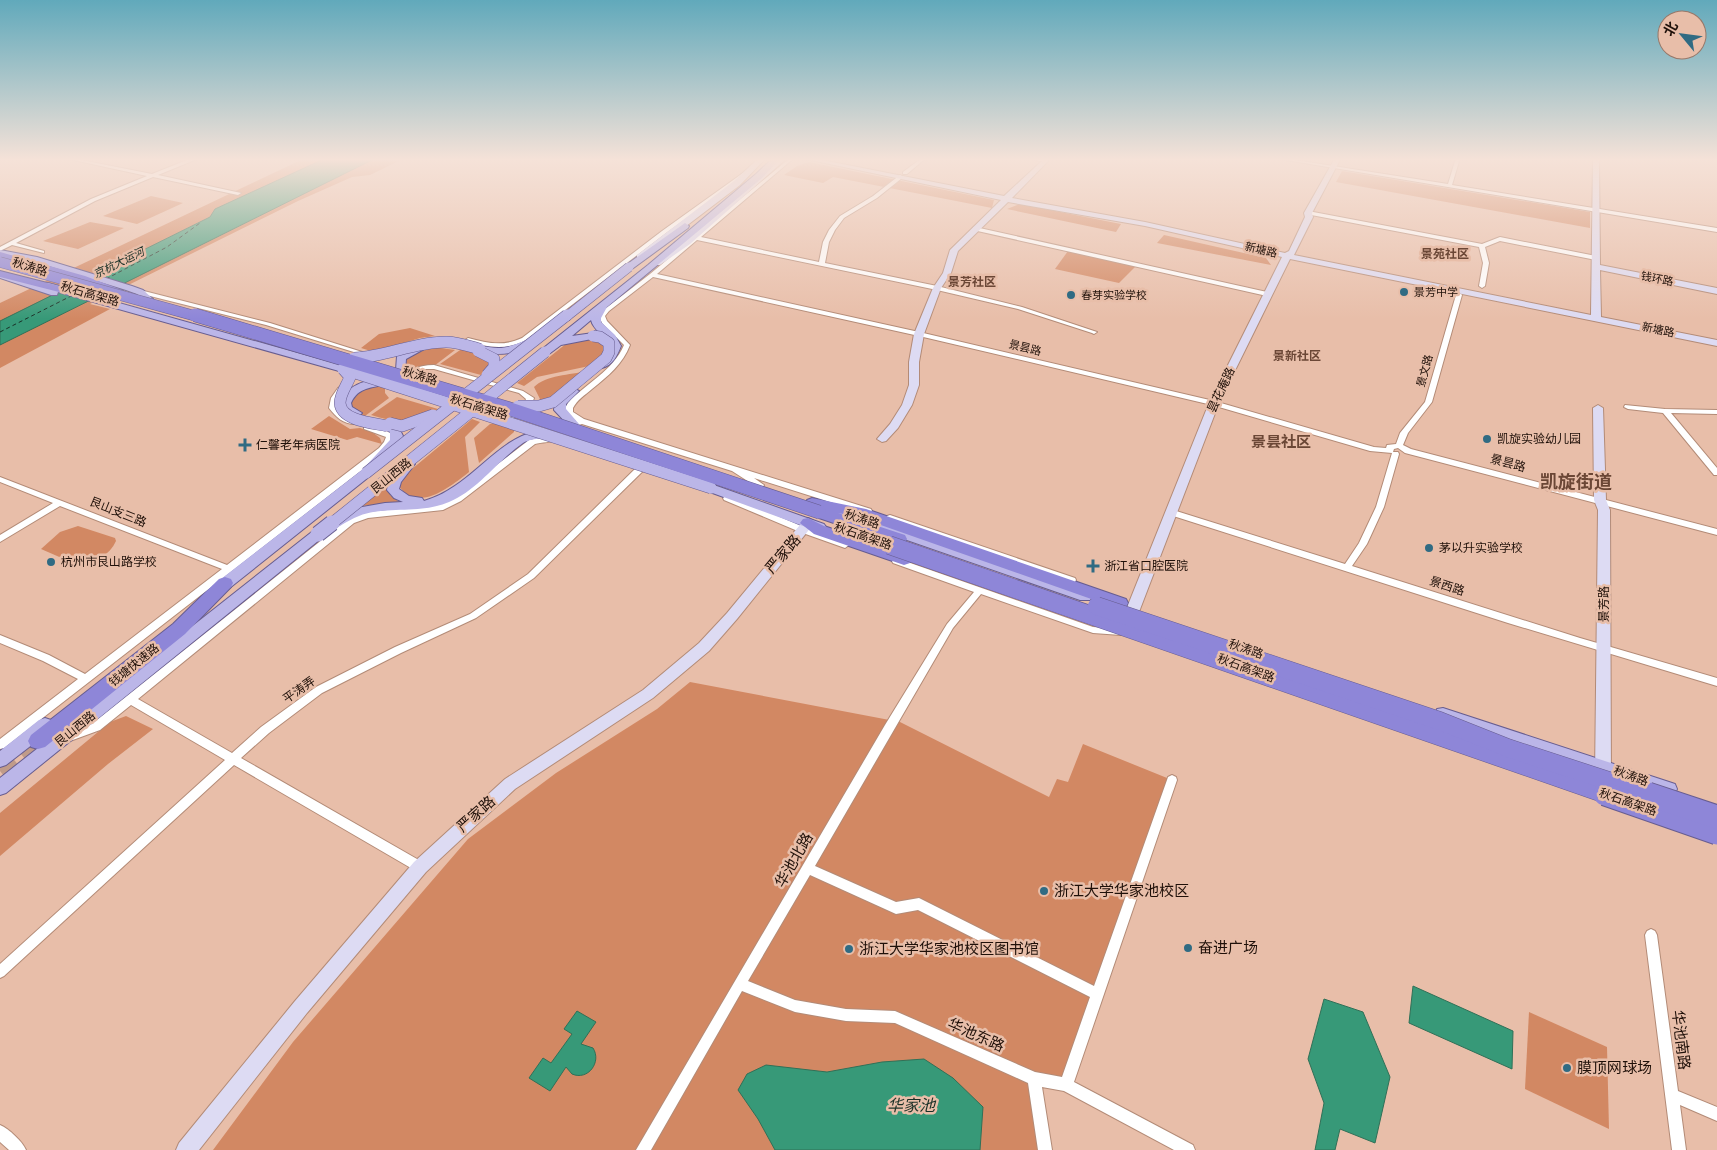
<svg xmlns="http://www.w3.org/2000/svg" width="1717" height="1150" viewBox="0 0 1717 1150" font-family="Raleway,'Noto Sans SC',sans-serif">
	<rect width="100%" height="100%" fill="#e8bea9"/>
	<g fill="#d28863">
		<path d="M305 158H405L370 175 352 177 298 201 90 304 110 309 0 368V303Z"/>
		<path d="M809 162 994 200 992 208 833 177 823 183 784 175 797 166Z"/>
		<path d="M1342 171 1590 212V228L1336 182Z"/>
		<path d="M151 196 183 203 137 224 103 216Z"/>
		<path d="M1017 205H1025L1121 224 1116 232 1007 209Z"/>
		<path d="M90 222 124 228 78 249 43 241Z"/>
		<path d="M1164 235 1266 258 1271 265 1157 243Z"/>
		<path d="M1068 251 1136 266 1119 283 1055 269Z"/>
		<path d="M410 328 435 336 420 338 374 352 361 348 379 334Z"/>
		<path d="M591 338 604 344 606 351 594 365 537 377 524 386 517 383 567 343Z"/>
		<path d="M434 347 455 350 434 366 407 370 404 369 403 361 411 355Z"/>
		<path d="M463 348 491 360 488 369 481 375 440 364Z"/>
		<path d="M587 371 562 393 536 404 540 399 534 387C546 375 570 375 587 371Z"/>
		<path d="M377 384 385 388V393L389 398 365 416 354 413 350 402C357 391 365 387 377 384Z"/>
		<path d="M397 397 438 409C415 425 397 423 371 415Z"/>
		<path d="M329 416 350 429 360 428 372 432 380 438 382 444 357 437 347 440 311 429Z"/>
		<path d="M472 419 480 422 465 437 469 472C451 486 418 514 399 486L400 479Z"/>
		<path d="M499 422 514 428V432L479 463 474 438 490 424Z"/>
		<path d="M389 487 390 495 399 502 362 506 384 488Z"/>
		<path d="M78 526 115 538 116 541C110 555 94 563 80 566L41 549 60 532Z"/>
		<path d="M690 682 900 722 1049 797 1057 779 1068 782 1083 744 1172 780 1066 1085 1035 1079 1045 1150H213L293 1042 468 839 556 773 657 709Z"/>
		<path d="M126 716 153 729 108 764 0 856V813L110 722Z"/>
		<path d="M1529 1012 1607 1047 1609 1129 1525 1089Z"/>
	</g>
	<g fill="#379978" stroke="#307057">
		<path d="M326 158H376L0 345V321L210 217 215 209Z"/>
		<path d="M1413 986 1513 1031 1512 1069 1409 1023Z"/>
		<path d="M1324 999 1363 1012 1390 1077 1375 1143 1340 1129 1335 1150H1315L1324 1103 1308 1059Z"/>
		<path d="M577 1011 596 1022 581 1044 593 1048C602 1062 588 1081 572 1074L566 1067 550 1091 529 1078 543 1058 551 1063 572 1034 564 1029Z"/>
		<path d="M924 1059 953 1078 983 1107 980 1150H775L758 1119 738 1090 747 1074 766 1065 827 1072 882 1062Z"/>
	</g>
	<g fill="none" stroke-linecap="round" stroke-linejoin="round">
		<g stroke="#1a3027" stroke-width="1" stroke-dasharray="4 3" stroke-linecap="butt">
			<path d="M106 279 167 247 200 223"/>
			<path d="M0 332 73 295"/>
		</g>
		<path stroke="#c09b89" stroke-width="18" stroke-dasharray="18 9" stroke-linecap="butt" d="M0 771 38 741"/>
		<g stroke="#b38b77" stroke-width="2">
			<g id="street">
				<path d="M64 158H71L152 174 192 158H197V159L158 175 241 193 238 195 153 177 95 201 16 243 44 251V253L12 245 0 251V247L91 199 147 176Z"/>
				<path d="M790 158H794L701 237 819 262 823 242 829 230 840 216 873 196 900 175 903 177 902 178 877 198 844 218 835 230 829 242 825 263 937 286 1022 307 1097 332 1094 334 1092 333 1018 309 937 290 697 240 657 274 919 332 1214 401 1374 447 1386 448 1387 445 1396 444 1400 433 1425 402 1456 295 1461 294 1462 295 1432 402 1408 433 1403 445 1411 449 1717 529V535L1405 453 1398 448 1394 449 1393 452H1398L1399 454 1384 507 1367 544 1352 566 1580 638 1717 678V686L1508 623 1167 514 1166 512 1167 510H1173L1345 564 1359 543 1376 507 1392 453 1370 451 1212 405 919 336 653 277 609 311 605 316 607 321 630 345C623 364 608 376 592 389 585 395 577 400 573 408V412L584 419 871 509 872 511 868 514 754 478 764 485 763 487H757L732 471 582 424 575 426H572V422L576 421 567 415 565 408 568 403C586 383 613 371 624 345L602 323 599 316 605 309 650 274Z"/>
				<path d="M922 158H926L907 174H903V172Z"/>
				<path d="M1027 158H1034L1047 161 1045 162Z"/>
				<path d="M1274 158H1282L1448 184 1456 158H1460L1452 185 1717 228V232Z"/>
				<path d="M743 173 747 174 666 233 526 340C504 351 489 347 466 341L465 340 468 338C487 343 503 347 522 338L662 231Z"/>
				<path d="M1308 211 1482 244 1500 237 1596 256 1599 258 1596 260 1500 241 1485 247 1489 263 1485 286 1482 288 1479 286 1483 263 1479 247 1306 214 1305 213Z"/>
				<path d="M975 227 1267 292 1270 294 1267 296 973 230V228Z"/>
				<path d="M140 290 270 323 375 356 372 358 370 357 266 325 138 293V291Z"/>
				<path d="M434 365 523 391 534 398C529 416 511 421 494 422L400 392 392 384C402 372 418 365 434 365ZM426 369H434L519 393 526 399C522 413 508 417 494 418L404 390 399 384 412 375Z"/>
				<path d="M340 387 344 389 339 398 337 408 342 414 355 420V424C343 424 336 417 329 408L331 398 338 388Z"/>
				<path d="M1625 405 1665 409 1717 410V414L1671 413 1717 468V475H1714L1663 413 1628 409 1624 407Z"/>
				<path d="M364 425H370L393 434 394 436 392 443 385 452 4 748 0 749V739L78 679 43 661 0 643V635L49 655 85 674 222 569 60 506 0 542V535L53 503 0 482V477L227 565 379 448 384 442 386 437 364 429Z"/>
				<path d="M543 437H553L557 439C552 443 541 442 535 444L461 501 443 510 368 518 354 523 138 699 232 753 261 727 316 687 395 647 470 614 528 574 637 467H643L644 469 643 471 534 578 476 618 401 653 322 693 269 733 241 758 424 863 426 867 424 871 420 872 416 871 234 765 4 976 0 978V964L225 760 131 705 100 730 70 741 66 740 65 737 66 734 92 724 348 519 367 512 438 505 455 497 529 440Z"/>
				<path d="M727 495 806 528 848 543 849 545 845 548 800 532 724 500 723 498Z"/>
				<path d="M890 515 1075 578 1076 580 1075 582H1069L887 520 886 518 887 516Z"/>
				<path d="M896 558 1093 627 1121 629 1124 630 1126 632 1124 634 1121 635 1093 633 981 594 953 628 815 866 896 902 919 898 923 900 1094 986 1167 780 1168 777 1172 775 1176 777 1177 780 1074 1082 1193 1145 1195 1150H1174L1064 1091 1042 1087 1052 1150H1038L1028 1083 895 1023 846 1021 795 1012 742 991 651 1150H636L885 725 947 624 974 592 893 563 892 561ZM810 875 896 914 918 910 1090 997 1062 1077 1035 1072 895 1011 846 1009 795 1000 748 981Z"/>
				<path d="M1651 929 1655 931 1657 935 1678 1091 1717 1107V1121L1680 1105 1686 1150H1672L1645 935 1647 931Z"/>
				<path d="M0 1125C9 1129 22 1141 26 1150H9L0 1142Z"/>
			</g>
		</g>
		<g stroke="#b38b77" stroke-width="2">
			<g id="secondary">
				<path d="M759 158H766L740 185 643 259H637V255L734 181Z"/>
				<path d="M780 158H787L690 244 660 265H654V261L684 240Z"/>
				<path d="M801 158H812L1004 196 1045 158H1051L1012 198 1145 222 1285 253 1289 251 1305 217 1304 213 1335 158H1341L1312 213 1313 217 1294 255 1591 315 1593 158H1599L1600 265 1717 288V294L1600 270 1601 317 1717 340V346L1290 259 1219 403 1134 625 1132 628H1122L1120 625 1209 403 1282 257 1145 226 1008 202 958 251 951 273 941 288 924 334 919 362V385L912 405 898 428 886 441 882 442 877 439 890 424 902 405 909 385V362L914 334 933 288 943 273 950 250 1001 200Z"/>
				<path d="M1598 405 1603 408 1606 500 1610 510 1611 777 1608 782 1603 784 1598 782 1595 777 1598 510 1594 500 1593 408Z"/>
				<path d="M808 519 814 523 812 526 737 619 709 651 653 698 515 789 426 872 307 1013 199 1150H176L179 1143 295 1001 414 862 505 779 643 690 699 643 727 613 804 520Z"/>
			</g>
		</g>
		<g stroke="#675d90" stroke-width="2">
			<g id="primary">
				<path d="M773 158H781L762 178 607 307 601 318V322L615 335 621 346C617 356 613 365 602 368L597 365 606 356 611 346C606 337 593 330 591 320L572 336 593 333 598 336 597 338 561 345 549 354H541L540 352 541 350 648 265 756 174Z"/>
				<path d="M685 223 689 226 688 228 632 269H626V265Z"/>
				<path d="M0 250 37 257 132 286 143 290 153 299 151 301H145L137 294 126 290 33 261 0 256Z"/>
				<path d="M0 272 41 285 42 283H48L347 367 348 369 343 372 339 371 58 292 57 295H51L0 278Z"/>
				<path d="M530 339 535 342 534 344C515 355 497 356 476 351L475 349C481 344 490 348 498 348 511 348 519 342 530 339Z"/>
				<path d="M422 343 426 344 427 346 426 348 406 359 405 372H397L396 370 397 356 408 348Z"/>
				<path d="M383 379 387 380 388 382 387 384C372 388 358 387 351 403L352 407 362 413 360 415 356 416 343 411 339 403C348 385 364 380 383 379Z"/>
				<path d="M573 388 579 391 566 404V409L579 424 573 427 569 426 554 410C554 400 563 391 573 388Z"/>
				<path d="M387 423 399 428 403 436 399 444 370 476 222 594H212L210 590 212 586 362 470 390 440V432L381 426Z"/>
				<path d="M536 431H549L555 435C549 441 534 436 523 443 497 461 478 490 449 502 419 515 385 505 359 516 346 521 334 530 323 537L6 793 0 795V778L313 531 351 509 385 503 403 502 394 498 387 490C389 480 398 463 409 460L415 464 401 482 399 489 409 496 422 498 424 501C470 488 494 441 536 431Z"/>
				<path d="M711 484 824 524 826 527 824 530H814L707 491 705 488 707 485Z"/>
				<path d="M834 506 1090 592 1092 596 1090 600H1080L829 513 828 510 829 507Z"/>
				<path d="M1443 708 1669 782 1675 784 1677 789 1675 794 1669 796 1437 719 1435 714 1437 709Z"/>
				<path d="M45 718 51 720 53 725 51 730 6 765 0 767V751L39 720Z"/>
			</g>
		</g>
		<g stroke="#675d90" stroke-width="2">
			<g id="highway">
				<path d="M0 252 85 276 122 290 124 292 118 295 114 294 77 280 0 258Z"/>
				<path d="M0 271 63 287 65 289 59 292 0 277Z"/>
				<path d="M812 498 866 509 1126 599 1128 603 1126 607 1120 609 1114 607 858 517 838 513 905 535 907 539 905 543 899 544 893 543 816 517 813 513 817 509 807 506 805 503 807 500Z"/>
				<path d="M808 518 824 526 910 555 912 559 910 563 904 565 814 534 800 523 803 519Z"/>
				<path d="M225 577 231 579 233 583 231 587 185 634 45 747 38 749 31 747 28 741 31 735 173 624 219 579Z"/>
			</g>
		</g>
		<use href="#street" fill="#fff" fill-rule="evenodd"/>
		<use href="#secondary" fill="#dddbf3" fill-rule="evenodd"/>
		<use href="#primary" fill="#bbb6e8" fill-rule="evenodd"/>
		<use href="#highway" fill="#8e86d8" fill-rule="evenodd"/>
		<g stroke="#675d90" stroke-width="10" stroke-linecap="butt">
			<path id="primary-bridge-far2" d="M566 317 629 267"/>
		</g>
		<g stroke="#675d90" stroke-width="12" stroke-linecap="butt">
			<g id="primary-bridge-far1">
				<path d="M478 351 494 359V367L487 375"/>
				<path d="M354 358C385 357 414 342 446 342 457 342 469 346 480 349"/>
				<path d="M343 369 711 488"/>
				<path d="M343 369 350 377C347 385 340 394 340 403 341 421 374 423 387 426"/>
				<path d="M518 406H539L553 402 606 358 609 352V343L600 337 593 336"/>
				<path d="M390 423 402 426 433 415"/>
				<path d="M366 473 567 315"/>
				<path d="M331 524 545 352"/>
			</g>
		</g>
		<g stroke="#675d90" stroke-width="17" stroke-linecap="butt">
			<path id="primary-bridge" d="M318 534 332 523"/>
		</g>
		<g stroke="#675d90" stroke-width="11" stroke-linecap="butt">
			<path id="highway-bridge-far3" d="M0 262 199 317"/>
		</g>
		<g stroke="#675d90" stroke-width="14" stroke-linecap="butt">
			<path id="highway-bridge-far2" d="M195 315 507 408 819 512"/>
		</g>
		<g stroke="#675d90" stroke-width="19" stroke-linecap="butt">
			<g id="highway-bridge-far1">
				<path d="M889 545 1608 795"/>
				<path d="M1097 606 1440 721 1508 748 1652 795"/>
			</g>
		</g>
		<g stroke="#675d90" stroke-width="25" stroke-linecap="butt">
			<g id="highway-bridge">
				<path d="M1605 794 1717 833"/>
				<path d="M1648 794 1717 817"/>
			</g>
		</g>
		<use href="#primary-bridge-far2" stroke="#bbb6e8" stroke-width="9"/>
		<use href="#primary-bridge-far1" stroke="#bbb6e8" stroke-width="11"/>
		<use href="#primary-bridge" stroke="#bbb6e8" stroke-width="15"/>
		<use href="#highway-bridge-far3" stroke="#8e86d8" stroke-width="10"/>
		<use href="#highway-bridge-far2" stroke="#8e86d8" stroke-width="13"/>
		<use href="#highway-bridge-far1" stroke="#8e86d8" stroke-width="18"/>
		<use href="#highway-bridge" stroke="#8e86d8" stroke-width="23"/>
	</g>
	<linearGradient id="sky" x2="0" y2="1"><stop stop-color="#61a9bb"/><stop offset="0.5" stop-color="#f5e2d8"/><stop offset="1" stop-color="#f5e2d8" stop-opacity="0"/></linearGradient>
	<rect width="1717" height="319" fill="url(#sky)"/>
	<g fill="#306b83" stroke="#e8bea9" stroke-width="2">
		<circle cx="1404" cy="292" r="5"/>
		<circle cx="1071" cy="295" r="5"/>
		<circle cx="1487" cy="439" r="5"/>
		<path d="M242.5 437.5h5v5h5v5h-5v5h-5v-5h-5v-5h5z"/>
		<circle cx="1429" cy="548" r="5"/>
		<circle cx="51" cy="562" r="5"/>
		<path d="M1090.5 558.5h5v5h5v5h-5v5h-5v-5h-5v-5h5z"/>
		<circle cx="1044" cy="891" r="5"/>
		<circle cx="1188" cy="948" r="5"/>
		<circle cx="849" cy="949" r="5"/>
		<circle cx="1567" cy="1068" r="5"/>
	</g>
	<g text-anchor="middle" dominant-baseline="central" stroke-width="5" stroke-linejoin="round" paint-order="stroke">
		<g font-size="11" fill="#1f1009" stroke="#e8bea9">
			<text transform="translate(1261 250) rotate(13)">新塘路</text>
			<text transform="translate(1657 279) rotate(11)">钱环路</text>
			<text transform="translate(1658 330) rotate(12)">新塘路</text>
			<text transform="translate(1025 348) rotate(14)">景昙路</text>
			<text transform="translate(1425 371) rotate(-75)">景文路</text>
		</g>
		<g font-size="11" font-style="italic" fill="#1a3027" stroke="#e8bea9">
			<text transform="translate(119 263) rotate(-26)">京杭大运河</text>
		</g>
		<g font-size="11" fill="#1f1009" stroke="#e8bea9" text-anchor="start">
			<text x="1414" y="292">景芳中学</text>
			<text x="1081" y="295">春芽实验学校</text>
		</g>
		<g font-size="12" font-weight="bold" fill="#6b4736" stroke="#e8bea9">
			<text x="1445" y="254">景苑社区</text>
			<text x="972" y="282">景芳社区</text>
			<text x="1297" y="356">景新社区</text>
		</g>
		<g font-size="12" fill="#1f1009" stroke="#e8bea9">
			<text transform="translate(30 267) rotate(17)">秋涛路</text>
			<text transform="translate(90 294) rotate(16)">秋石高架路</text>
			<text transform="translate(420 376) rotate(17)">秋涛路</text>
			<text transform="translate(1221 390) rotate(-65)">昙花庵路</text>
			<text transform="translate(479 407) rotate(17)">秋石高架路</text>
			<text transform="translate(1508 463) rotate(15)">景昙路</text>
			<text transform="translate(391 476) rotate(-39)">艮山西路</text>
			<text transform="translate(118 512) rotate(22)">艮山支三路</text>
			<text transform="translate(862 519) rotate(18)">秋涛路</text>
			<text transform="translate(863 536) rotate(19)">秋石高架路</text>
			<text transform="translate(1447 586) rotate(18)">景西路</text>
			<text transform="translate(1604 604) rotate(-90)">景芳路</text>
			<text transform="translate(1246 649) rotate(19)">秋涛路</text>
			<text transform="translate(134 665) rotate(-39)">钱塘快速路</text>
			<text transform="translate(1246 668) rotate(20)">秋石高架路</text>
			<text transform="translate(299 690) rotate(-35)">平涛弄</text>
			<text transform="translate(75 729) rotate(-39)">艮山西路</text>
			<text transform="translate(1631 776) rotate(20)">秋涛路</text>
			<text transform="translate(1628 802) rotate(19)">秋石高架路</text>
		</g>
		<g font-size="12" fill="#1f1009" stroke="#e8bea9" text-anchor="start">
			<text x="1497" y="439">凯旋实验幼儿园</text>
			<text x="256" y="445">仁馨老年病医院</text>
			<text x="1439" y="548">茅以升实验学校</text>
			<text x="61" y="562">杭州市艮山路学校</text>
			<text x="1104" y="566">浙江省口腔医院</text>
		</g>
		<g font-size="15" font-weight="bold" fill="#6b4736" stroke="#e8bea9">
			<text x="1281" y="442">景昙社区</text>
		</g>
		<g font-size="15" fill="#1f1009" stroke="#e8bea9">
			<text transform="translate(783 554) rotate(-50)">严家路</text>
			<text transform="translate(476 814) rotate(-42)">严家路</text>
			<text transform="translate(794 860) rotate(-60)">华池北路</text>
			<text transform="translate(976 1035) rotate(24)">华池东路</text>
			<text transform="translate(1681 1040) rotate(83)">华池南路</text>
		</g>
		<g font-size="15" fill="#1f1009" stroke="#e8bea9" text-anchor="start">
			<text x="1054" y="891">浙江大学华家池校区</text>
			<text x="1198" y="948">奋进广场</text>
			<text x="859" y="949">浙江大学华家池校区图书馆</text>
			<text x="1577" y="1068">膜顶网球场</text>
		</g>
		<g font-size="16" font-style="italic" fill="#1a3027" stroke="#e8bea9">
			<text x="911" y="1105">华家池</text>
		</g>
		<g font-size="18" font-weight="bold" fill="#6b4736" stroke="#e8bea9">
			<text x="1576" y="481">凯旋街道</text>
		</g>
	</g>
	<g transform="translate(1682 35) rotate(299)"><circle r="24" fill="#e8bea9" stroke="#987869"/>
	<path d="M0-4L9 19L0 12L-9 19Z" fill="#306b83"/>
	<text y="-8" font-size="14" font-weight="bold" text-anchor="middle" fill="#1f1009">北</text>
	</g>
</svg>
